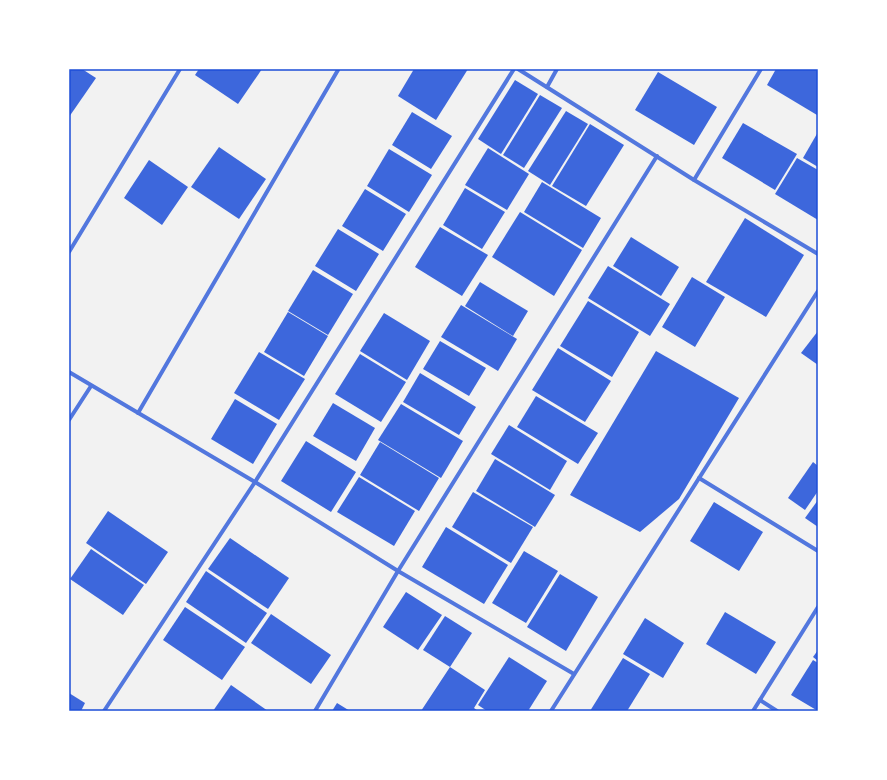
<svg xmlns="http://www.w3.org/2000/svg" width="887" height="780" viewBox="0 0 887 780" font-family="'Golos Text',sans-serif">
	<rect width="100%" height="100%" fill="#f2f2f2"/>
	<g fill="#3d67dc">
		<path d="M69 69H82L96 78 69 117Z"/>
		<path d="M199 69H262L238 104 195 75Z"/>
		<path d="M414 69H468L436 120 398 96Z"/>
		<path d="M776 69H818L817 115 767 85Z"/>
		<path d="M658 72 717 107 694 145 635 110Z"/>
		<path d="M515 80 538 94 501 154 478 139Z"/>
		<path d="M540 95 562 108 524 168 503 155Z"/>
		<path d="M566 111 588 124 550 185 528 171Z"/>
		<path d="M412 112 452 136 431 169 392 145Z"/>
		<path d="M743 123 797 154 775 190 722 158Z"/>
		<path d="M590 124 624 145 586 206 552 186Z"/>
		<path d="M818 132V167L803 158Z"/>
		<path d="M219 147 266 179 239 219 191 187Z"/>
		<path d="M488 148 529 174 507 210 465 185Z"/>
		<path d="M389 149 432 175 409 212 367 186Z"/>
		<path d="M797 158 818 170V220L775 194Z"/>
		<path d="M149 160 188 187 162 225 124 198Z"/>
		<path d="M542 182 601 218 583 248 524 212Z"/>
		<path d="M465 188 505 212 482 249 443 225Z"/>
		<path d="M365 189 406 214 383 251 342 226Z"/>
		<path d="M520 212 582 250 554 296 492 257Z"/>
		<path d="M745 218 804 255 766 317 706 282Z"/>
		<path d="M440 227 488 255 462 296 415 267Z"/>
		<path d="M338 229 379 254 356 291 315 266Z"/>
		<path d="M631 237 679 267 661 296 613 266Z"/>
		<path d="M608 266 670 304 650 336 588 298Z"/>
		<path d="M313 270 353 294 328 335 288 311Z"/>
		<path d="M692 277 725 297 695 347 662 327Z"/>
		<path d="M480 282 528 311 513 336 465 306Z"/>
		<path d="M588 301 639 332 612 377 560 346Z"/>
		<path d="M461 305 517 339 498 371 441 337Z"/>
		<path d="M288 312 328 336 304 376 264 352Z"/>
		<path d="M384 313 430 341 407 380 360 351Z"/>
		<path d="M818 331V365L801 353Z"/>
		<path d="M440 341 486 368 469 396 423 369Z"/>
		<path d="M558 348 611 381 585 422 532 390Z"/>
		<path d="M656 351 739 398 679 499 640 532 570 495Z"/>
		<path d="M259 352 305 379 279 420 234 393Z"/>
		<path d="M360 354 406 382 381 422 335 394Z"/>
		<path d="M420 373 476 407 459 435 403 402Z"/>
		<path d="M536 396 598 433 578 464 517 427Z"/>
		<path d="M235 399 277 424 253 464 211 439Z"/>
		<path d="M333 403 375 428 356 461 313 436Z"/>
		<path d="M401 404 463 441 441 478 378 440Z"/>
		<path d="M509 425 567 461 550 490 491 454Z"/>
		<path d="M306 441 356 472 331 512 281 481Z"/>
		<path d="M380 442 439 478 419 511 360 475Z"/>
		<path d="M495 459 555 495 535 527 476 491Z"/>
		<path d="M813 462 818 466V491L805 510 788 498Z"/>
		<path d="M359 477 415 511 394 546 337 512Z"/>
		<path d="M473 492 533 527 511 563 452 527Z"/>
		<path d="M818 500V527L805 518Z"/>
		<path d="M714 502 763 532 739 571 690 541Z"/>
		<path d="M108 511 168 552 146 584 86 543Z"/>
		<path d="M446 527 508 565 484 604 422 567Z"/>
		<path d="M230 538 289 578 268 609 208 569Z"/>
		<path d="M91 549 144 585 123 615 70 579Z"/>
		<path d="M524 551 558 571 526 623 492 603Z"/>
		<path d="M206 571 267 613 246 643 186 602Z"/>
		<path d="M560 574 598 597 566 651 527 627Z"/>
		<path d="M406 592 442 615 418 650 383 627Z"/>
		<path d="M185 607 245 647 222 680 163 640Z"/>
		<path d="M725 612 776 642 756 674 706 644Z"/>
		<path d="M271 614 331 655 311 684 251 643Z"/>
		<path d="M445 616 472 633 450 667 423 650Z"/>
		<path d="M645 618 684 643 663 678 623 654Z"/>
		<path d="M818 650V661L813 657Z"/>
		<path d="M509 657 547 681 528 711H487L478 705Z"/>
		<path d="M623 658 650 674 627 711H590Z"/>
		<path d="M813 660 818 663V711L791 695Z"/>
		<path d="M450 667 485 690 474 708 478 711H421Z"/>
		<path d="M231 685 268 711H213Z"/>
		<path d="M69 693 85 703 81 711H69Z"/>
		<path d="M337 703 350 711H332Z"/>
	</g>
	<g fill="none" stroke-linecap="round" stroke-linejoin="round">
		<g stroke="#5277de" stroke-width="4">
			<path d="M518 69 694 180 818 254"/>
			<path d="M547 87 557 69"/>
			<path d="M694 180 761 69"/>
			<path d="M69 252 180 69"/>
			<path d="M69 372 255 482 398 571 574 674"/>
			<path d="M138 413 338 70"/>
			<path d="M69 420 91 386"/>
			<path d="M699 478 818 551"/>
			<path d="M760 700 777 711"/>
			<path d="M104 711 255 482 514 69"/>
			<path d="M315 711 398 571 657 156"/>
			<path d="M551 711 818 291"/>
			<path d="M753 711 818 607"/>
		</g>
	</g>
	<rect width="887" height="780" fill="none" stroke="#ffffff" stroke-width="140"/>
	<rect x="70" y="70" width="747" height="640" fill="none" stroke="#1d4ed8" stroke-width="1.5"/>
</svg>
